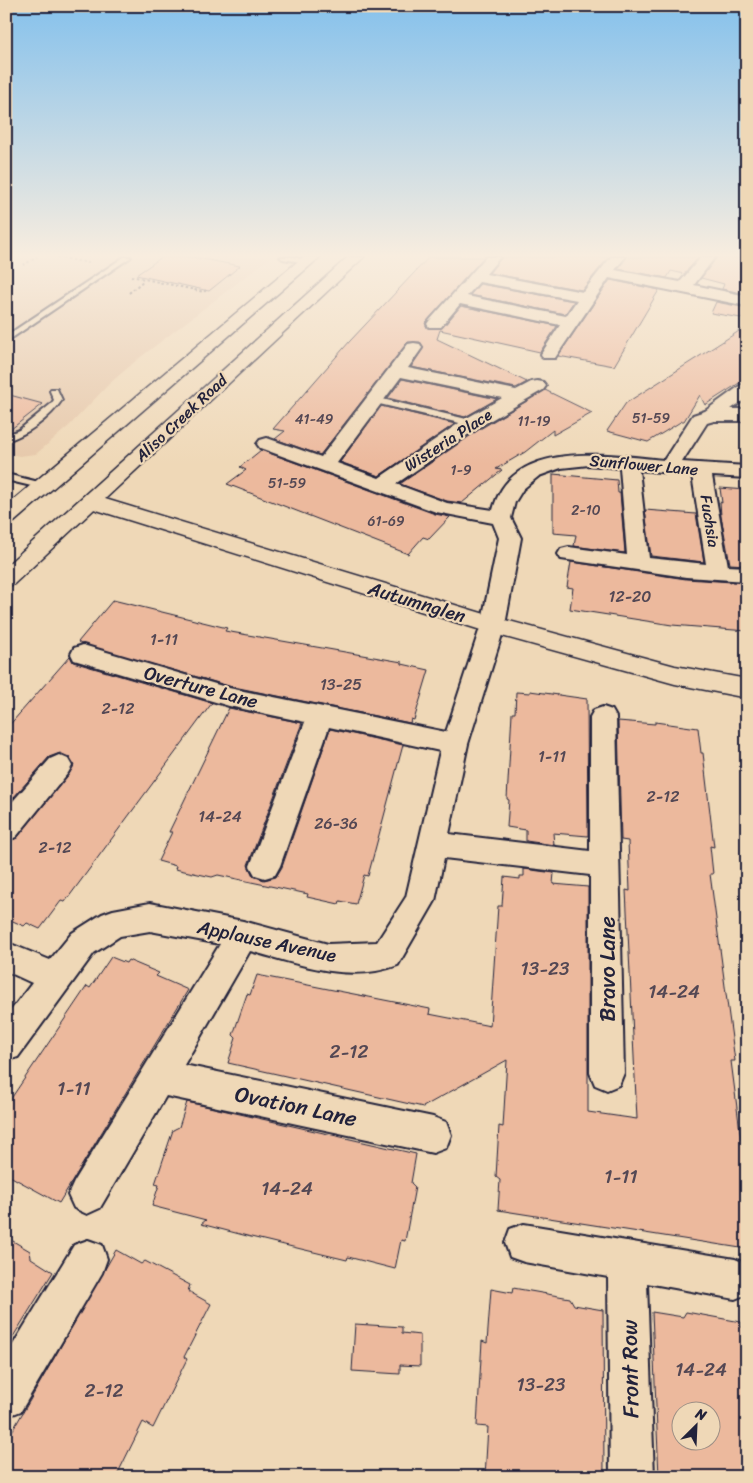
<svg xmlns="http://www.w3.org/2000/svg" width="753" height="1483" viewBox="0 0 753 1483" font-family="Sriracha,sans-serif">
	<rect width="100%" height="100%" fill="#efd8b7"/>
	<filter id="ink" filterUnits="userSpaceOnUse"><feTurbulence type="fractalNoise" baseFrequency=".02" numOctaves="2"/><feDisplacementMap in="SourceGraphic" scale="10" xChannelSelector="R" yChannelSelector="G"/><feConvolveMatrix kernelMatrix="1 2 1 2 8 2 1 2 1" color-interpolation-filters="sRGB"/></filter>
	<g filter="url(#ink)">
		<path fill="#e6c8aa" d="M6 257H271L138 359 109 384 69 426 36 454 19 456 6 453Z"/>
		<g fill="#ecb99d" stroke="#22223b" fill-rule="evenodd">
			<path d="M162 257H192L240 266 209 291 136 275Z"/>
			<path d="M429 257H484L428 320 425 323 427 328H442L461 306 557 326 540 352 440 330 437 339 527 382 516 388 411 367 424 347 420 342H408L320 455 275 439 285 431 273 429 350 341Z"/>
			<path d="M502 257H609L582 290 489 273Z"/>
			<path d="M627 257H699L684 274 671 271 667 278 618 269Z"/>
			<path d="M717 257H747V294L722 289 724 284 701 278Z"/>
			<path d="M610 280 659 290 614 366 558 356Z"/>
			<path d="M480 284 574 301 565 314 470 295Z"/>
			<path d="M716 302 747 308V319L711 313Z"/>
			<path d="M747 326V378L705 405 700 395 684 421H682L648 442 607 431 626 403Z"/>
			<path d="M402 379 497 399 465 417 388 398Z"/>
			<path d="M545 390 592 413 553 435V430L525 452 496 469 502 470 462 503 447 501 400 484 480 429Z"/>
			<path d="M6 394 43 404 6 433Z"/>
			<path d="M381 406 455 424 379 476 340 462Z"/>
			<path d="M261 450 435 514 450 517 429 539 423 537 408 554 227 484 246 470 240 467Z"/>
			<path d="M553 474 617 480 618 493H620L625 553 574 546 576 535 553 533Z"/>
			<path d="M720 488 747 490V565L730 564 721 516 720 502 722 503Z"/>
			<path d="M645 510 696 514 704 562 651 556Z"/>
			<path d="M571 562 686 579 747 583V631L672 625 570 609 573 588 567 587Z"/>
			<path d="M113 600 227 628 225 631 402 662V664L429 670 414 720 411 719 410 723 229 686 81 644 78 642Z"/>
			<path d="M70 656 73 662 212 703 65 902 61 901 40 929 27 923 24 926 6 918V843L17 838 69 774 74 765 69 757 60 753 49 757 6 806V729Z"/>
			<path d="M530 691 587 699 588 836 553 833 554 845 526 841V830L507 827 509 800 507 799 512 713H515L516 692 530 693Z"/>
			<path d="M229 708 302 723 248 865 253 876 264 880 276 877 282 867 330 729 403 745 368 876 364 875 356 904 340 901 339 904 307 897 308 894 218 875 212 877 175 869 176 866 158 861 172 832H169Z"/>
			<path d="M618 721 655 724V722L698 728 701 753H703L714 847 710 846 713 874H710L735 1061H731L741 1139H743L747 1160V1249L498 1210 500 1180 496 1177 499 1126 503 1127 507 1060 423 1107 228 1063 236 1038 233 1035 247 994 250 995 257 975 430 1009 429 1014 490 1026 498 906H502L504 877 520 879V876H524V869L554 873 553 884 588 887V1112L637 1119 626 890 630 891 628 841 621 840Z"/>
			<path d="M111 957 126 963 128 960 159 973 156 976 188 990 59 1203 6 1174V1106L87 986 90 988Z"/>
			<path d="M187 1102 416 1154 411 1183 415 1187 405 1241 401 1240 395 1269 348 1257 347 1260 251 1237 201 1224 206 1220 152 1206 159 1185 155 1184 173 1130 179 1127Z"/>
			<path d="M6 1237 30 1251 31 1258 53 1272 6 1348Z"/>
			<path d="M116 1250 141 1264 145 1261 190 1285 188 1291 211 1304 184 1357 187 1359 153 1428 143 1422 116 1477H6V1442Z"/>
			<path d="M513 1288 570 1298 574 1305 603 1310 604 1477H485L488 1427 477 1426 482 1341 487 1343 491 1289 512 1293Z"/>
			<path d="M652 1312 683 1317 686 1312 741 1322V1327L747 1328V1477H659ZM680 1410H710V1440H680Z"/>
			<path d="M355 1324 402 1327V1333L420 1335V1366L400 1365V1374L352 1371Z"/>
		</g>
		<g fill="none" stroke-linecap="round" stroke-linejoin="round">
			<g stroke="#22223b" stroke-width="4">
				<g id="service">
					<path d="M124 257H131L6 342V336Z"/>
					<path d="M280 257H293L310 261 307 263 283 259Z"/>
					<path d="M51 389H57L62 400C50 418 27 435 6 441V435L19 430 51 404 54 400 50 391Z"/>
					<path d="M374 397 475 421 476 423 472 426 371 402 370 400Z"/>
					<path d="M6 474 47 484 49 486 44 489 6 480Z"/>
				</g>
			</g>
			<g stroke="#22223b" stroke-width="4">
				<g id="minor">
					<path d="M486 257H500L486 274 583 292 611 257H625L615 270 680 282 701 257H715L694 285 747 296V306L609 278 555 358H543L541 354 560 325 460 304 441 327H429L427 324 429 321ZM479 282 577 300 566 316 467 296Z"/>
					<path d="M414 343 420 344 422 348 408 368 516 390 531 382 537 381 543 382 546 386 543 390 479 427 396 484 447 503 493 510C511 438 609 455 664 460L693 415 705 411 741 385 747 384V398L731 409H747V421H714L707 423 682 462 747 466V478L712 476 728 566 747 567V581L686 577 561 559 558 554 561 549 569 547 627 555 620 468 589 465 561 468 539 476 523 489 515 502 511 518 521 538 505 625 468 744 449 834 590 851V717L594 710 603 707 612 710 616 717 624 1073 619 1085 607 1090 595 1085 590 1073V875L444 858 435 901 398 965C349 984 299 964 250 951L184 1065 433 1117 446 1122 451 1135 446 1148 433 1153 166 1096 100 1208 87 1214 74 1208 68 1195 74 1182 220 944 150 931 120 936 94 953 18 1057 6 1061V1017L32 983 6 971V942L50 960 72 933 102 914 113 910 150 903 243 921 328 944 377 942 406 897 440 751 329 727 280 866 275 875 265 878 255 875 250 866 305 722 229 706 74 660 71 654 74 648 83 645 229 688 446 732 481 625 499 538 493 523 436 512 260 448 257 444 260 440 267 438 321 457 408 344ZM401 377 502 398 465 419 379 478 337 463ZM639 470 692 475 706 564 649 558Z"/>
					<path d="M59 755 68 759 72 766 68 773 16 837 6 841V809L50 759Z"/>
					<path d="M524 1224 735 1259 747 1264V1294L735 1299 647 1283 654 1477H610L608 1277 524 1262 510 1257 505 1243 510 1229Z"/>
					<path d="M88 1240 102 1245 107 1259 102 1273 21 1411 6 1417V1356L74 1245Z"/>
				</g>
			</g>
			<g stroke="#22223b" stroke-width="3">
				<path id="tertiary" d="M92 495 498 618 675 666 747 679V698L675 684 484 631 84 506 81 501 84 496Z"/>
			</g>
			<g stroke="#22223b" stroke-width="3">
				<g id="primary">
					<path d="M303 257H320L14 522 6 524V506Z"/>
					<path d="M348 257H364L14 584 6 587V566Z"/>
				</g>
			</g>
			<g stroke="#22223b" stroke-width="2" stroke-dasharray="2.5 2.5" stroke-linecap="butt">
				<path d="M57 257 89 263"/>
				<path d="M23 265 37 257"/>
				<path d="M131 276 204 292 206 290"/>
				<path d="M129 293 144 280"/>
			</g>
			<use href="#service" fill="#efd8b7" fill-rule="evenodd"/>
			<use href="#minor" fill="#efd8b7" fill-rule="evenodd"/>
			<use href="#tertiary" fill="#efd8b7" fill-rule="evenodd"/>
			<use href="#primary" fill="#efd8b7" fill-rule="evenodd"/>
		</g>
	</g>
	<linearGradient id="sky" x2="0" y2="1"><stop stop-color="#85c1ec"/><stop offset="0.55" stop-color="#f8eddf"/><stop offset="1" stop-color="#f8eddf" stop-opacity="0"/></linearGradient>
	<rect width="753" height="464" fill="url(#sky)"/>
	<g text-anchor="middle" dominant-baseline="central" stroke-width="4.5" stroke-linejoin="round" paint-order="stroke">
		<g font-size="14" fill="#544854">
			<text x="651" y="418">51-59</text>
			<text x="314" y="419">41-49</text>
			<text x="534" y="421">11-19</text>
			<text x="461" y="470">1-9</text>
			<text x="287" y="483">51-59</text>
			<text x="586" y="510">2-10</text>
			<text x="386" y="521">61-69</text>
		</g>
		<g font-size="16" fill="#22223b" stroke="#efd8b7">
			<text transform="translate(181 418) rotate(-43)">Aliso Creek Road</text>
			<text transform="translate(448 440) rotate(-33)">Wisteria Place</text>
			<text transform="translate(644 465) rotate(5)">Sunflower Lane</text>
			<text transform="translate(710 521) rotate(81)">Fuchsia</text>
		</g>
		<g font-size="16" fill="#544854">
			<text x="630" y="596">12-20</text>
			<text x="164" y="639">1-11</text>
			<text x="341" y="684">13-25</text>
			<text x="118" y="708">2-12</text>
			<text x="552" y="756">1-11</text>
			<text x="663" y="796">2-12</text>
			<text x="220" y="816">14-24</text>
			<text x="336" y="823">26-36</text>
			<text x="55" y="847">2-12</text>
		</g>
		<g font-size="19" fill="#22223b" stroke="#efd8b7">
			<text transform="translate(417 602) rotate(17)">Autumnglen</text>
			<text transform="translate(201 687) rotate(15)">Overture Lane</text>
			<text transform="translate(267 941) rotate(12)">Applause Avenue</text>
		</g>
		<g font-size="19" fill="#544854">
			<text x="545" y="968">13-23</text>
			<text x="674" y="991">14-24</text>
			<text x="349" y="1051">2-12</text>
			<text x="74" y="1088">1-11</text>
			<text x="621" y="1176">1-11</text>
			<text x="287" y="1188">14-24</text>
			<text x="701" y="1369">14-24</text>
			<text x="541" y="1384">13-23</text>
			<text x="104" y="1390">2-12</text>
		</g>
		<g font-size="22" fill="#22223b" stroke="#efd8b7">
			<text transform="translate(607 969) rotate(-90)">Bravo Lane</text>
			<text transform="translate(296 1106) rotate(12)">Ovation Lane</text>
			<text transform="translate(630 1369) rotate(-91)">Front Row</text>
		</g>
	</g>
	<rect width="753" height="1483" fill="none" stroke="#efd8b7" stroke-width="25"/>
	<rect x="12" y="12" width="728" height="1458" fill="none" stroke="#22223b" stroke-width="2" filter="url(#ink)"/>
	<g transform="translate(696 1426) rotate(24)"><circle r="24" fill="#efd8b7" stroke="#9d8f85"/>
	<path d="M0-4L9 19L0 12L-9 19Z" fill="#22223b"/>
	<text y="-8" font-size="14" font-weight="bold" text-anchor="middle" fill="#22223b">N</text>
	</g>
</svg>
